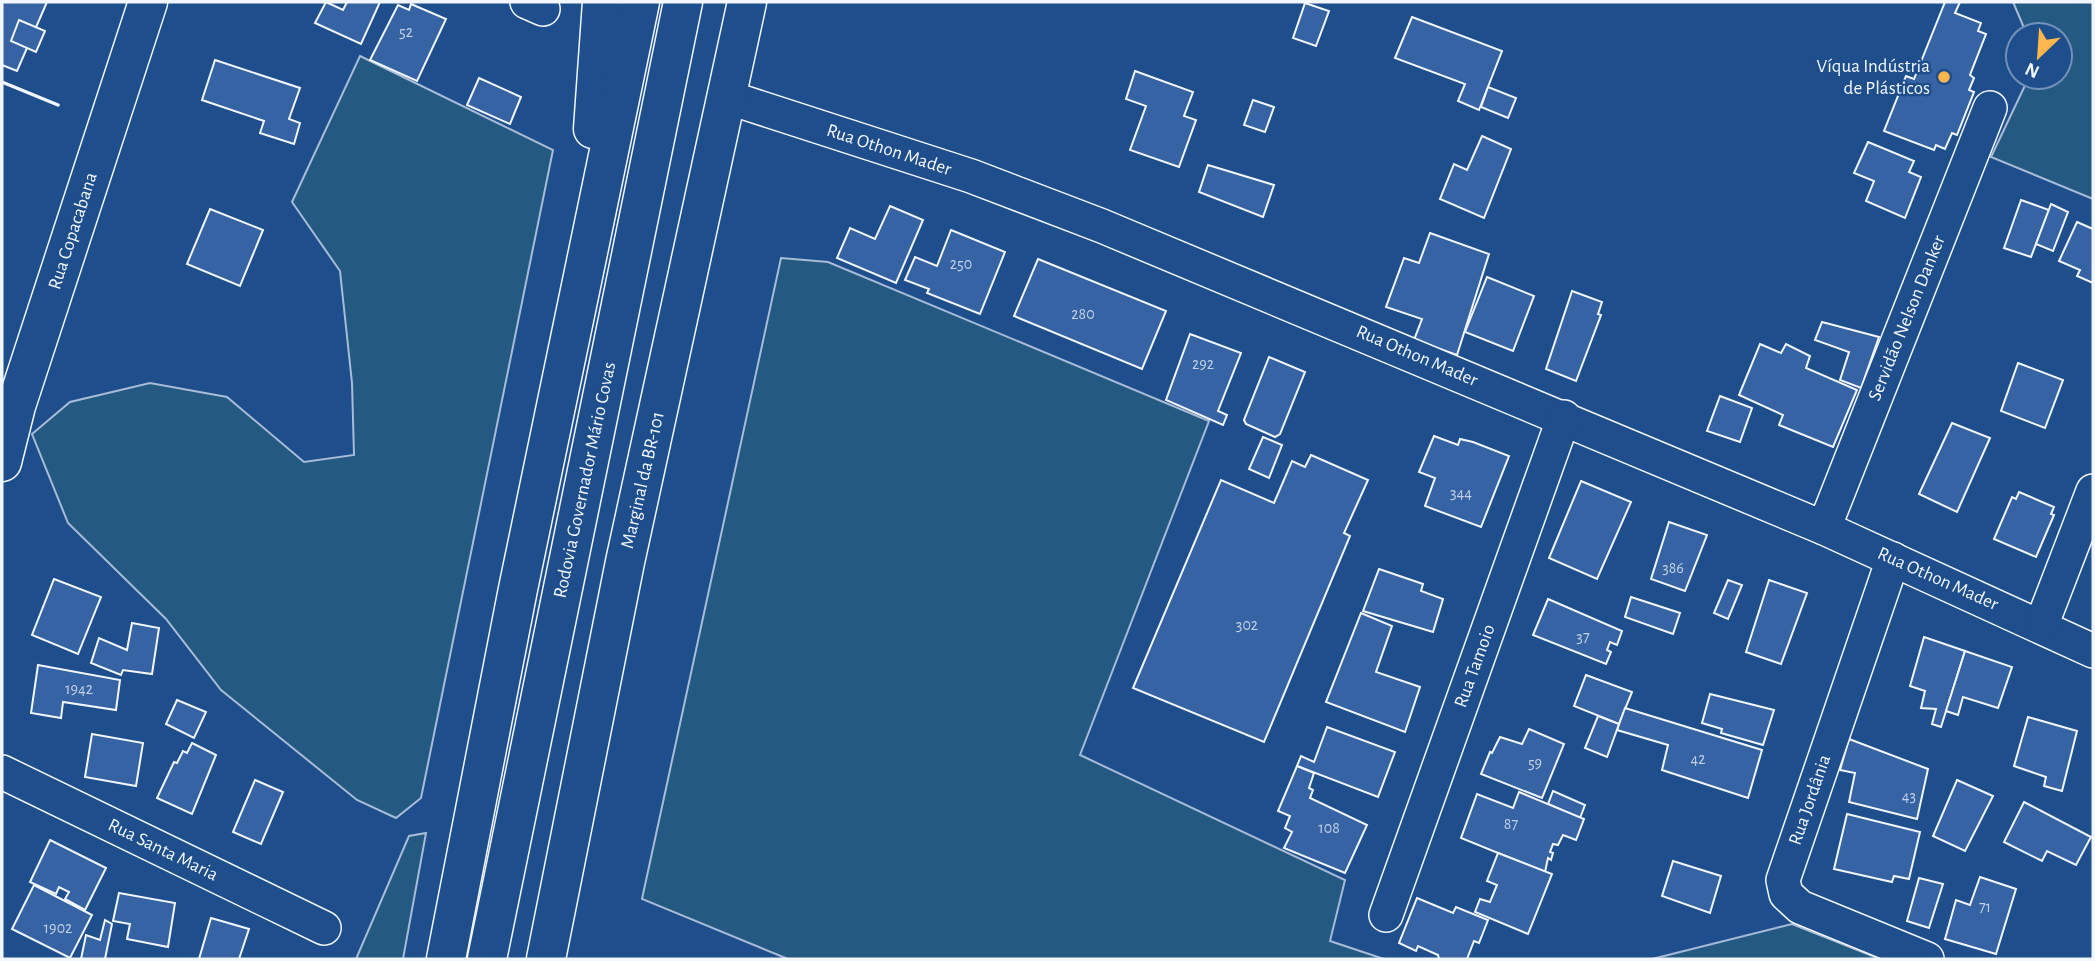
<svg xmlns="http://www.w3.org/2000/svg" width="2095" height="961" viewBox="0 0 2095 961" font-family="'Alegreya Sans',sans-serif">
	<rect width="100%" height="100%" fill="#1f4e8c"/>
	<g fill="#245a82" stroke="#a8bbd7" stroke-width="2">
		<path d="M2013 2H2093V199L1991 157 2029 77H2060V35H2027Z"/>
		<path d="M360 56 553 150 421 798 396 818 357 800 221 690 166 619 68 523 32 434 70 402 150 383 227 397 304 462 354 455 352 383 340 271 292 202Z"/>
		<path d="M781 258 828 262 1209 421 1080 755 1345 880 1330 941 1384 959H788L642 899Z"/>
		<path d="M426 833 403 959H356L409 836Z"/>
		<path d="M1792 924 1880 959H1652Z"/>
	</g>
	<g fill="#3563a3" stroke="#f2f6ff" stroke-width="2">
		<path d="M2 2H47L17 71 2 65Z"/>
		<path d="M326 2 343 10 347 2H380L361 44 315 23Z"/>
		<path d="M1945 2H1960L1955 13 1981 23 1978 31 1986 34 1970 75 1974 78 1969 90 1974 92 1957 135 1952 133 1945 149 1936 145 1934 150 1884 131 1906 76 1914 79Z"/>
		<path d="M1305 3 1329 11 1316 46 1293 38Z"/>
		<path d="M411 4 446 19 417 81 370 60 398 5 409 10Z"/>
		<path d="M1412 17 1502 51 1479 110 1458 101 1465 84 1395 58Z"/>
		<path d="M19 20 45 31 36 52 11 41Z"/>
		<path d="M215 60 300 88 289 119 300 123 294 144 260 133 264 121 202 100Z"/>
		<path d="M1135 71 1193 92 1184 116 1196 120 1179 167 1130 150 1146 106 1126 99Z"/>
		<path d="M479 78 521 97 510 124 467 105Z"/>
		<path d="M1488 87 1516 98 1508 118 1481 107Z"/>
		<path d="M1253 100 1274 107 1265 132 1244 125Z"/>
		<path d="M1482 136 1511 149 1484 218 1440 199 1454 164 1467 170Z"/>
		<path d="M1868 142 1914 161 1909 172 1921 177 1905 218 1866 201 1874 181 1854 173Z"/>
		<path d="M1208 165 1274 185 1263 217 1199 192Z"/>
		<path d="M2021 200 2049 210 2031 257 2004 248Z"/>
		<path d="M2051 204 2068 212 2053 251 2036 244Z"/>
		<path d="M890 206 923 220 896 283 837 258 850 228 875 239Z"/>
		<path d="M210 209 263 230 240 286 187 264Z"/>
		<path d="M2077 222 2093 229V283L2077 276 2080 270 2059 261Z"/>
		<path d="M951 230 1005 252 980 314 927 293 929 289 905 280 915 257 937 266Z"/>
		<path d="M1430 233 1489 254 1457 355 1414 340 1422 319 1386 307 1404 258 1419 263Z"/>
		<path d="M1038 259 1166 311 1142 369 1014 316Z"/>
		<path d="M1487 277 1534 296 1513 351 1465 332Z"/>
		<path d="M1572 291 1602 302 1598 314 1601 315 1576 381 1546 369Z"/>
		<path d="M1822 322 1879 337 1861 388 1840 380 1849 352 1815 340Z"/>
		<path d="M1190 334 1241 353 1218 411 1227 415 1223 425 1166 400Z"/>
		<path d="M1760 344 1781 353 1786 344 1810 356 1806 368 1857 390 1833 447 1779 425 1783 415 1739 395Z"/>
		<path d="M1269 357 1305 372 1280 434 1275 437 1246 424 1244 420Z"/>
		<path d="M2018 363 2063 380 2045 428 2001 411Z"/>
		<path d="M1720 396 1752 408 1740 442 1707 431Z"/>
		<path d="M1952 423 1990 438 1957 512 1919 494Z"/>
		<path d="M1434 436 1458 445 1460 439 1473 442 1509 456 1481 527 1425 506 1435 478 1419 472Z"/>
		<path d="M1263 437 1282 445 1269 478 1249 469Z"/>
		<path d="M1311 455 1368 480 1344 533 1350 536 1264 742 1133 688 1221 480 1274 503 1292 461 1305 467Z"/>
		<path d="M1581 481 1631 502 1597 579 1549 558Z"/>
		<path d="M2019 492 2054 507 2051 514 2054 515 2036 557 1994 539 2012 497 2016 499Z"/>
		<path d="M1669 522 1707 535 1685 591 1651 579Z"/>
		<path d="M1379 569 1423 584 1421 591 1443 599 1433 632 1363 611Z"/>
		<path d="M54 579 101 597 78 654 32 635Z"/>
		<path d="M1728 580 1742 585 1728 619 1714 613Z"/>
		<path d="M1769 580 1807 593 1781 664 1746 652Z"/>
		<path d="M1631 597 1680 613 1673 634 1625 617Z"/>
		<path d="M1548 599 1622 631 1617 645 1610 642 1607 650 1611 652 1606 664 1533 635Z"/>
		<path d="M1361 613 1392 626 1376 672 1420 687 1405 732 1326 702Z"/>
		<path d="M132 623 159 628 152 674 123 670 121 675 91 663 99 638 127 650Z"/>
		<path d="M1924 637 1965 651 1941 727 1932 724 1936 709 1921 708 1925 691 1910 686Z"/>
		<path d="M1965 651 2012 667 1998 708 1963 697 1958 715 1946 711Z"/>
		<path d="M38 665 120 680 116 710 63 702 61 718 31 713Z"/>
		<path d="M1586 675 1632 692 1619 724 1574 706Z"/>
		<path d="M1710 694 1774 710 1763 745 1721 733 1722 729 1702 723Z"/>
		<path d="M177 700 206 712 194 738 166 724Z"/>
		<path d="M1625 708 1762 750 1748 798 1662 770 1668 745 1617 730Z"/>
		<path d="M1598 716 1619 724 1607 757 1585 748Z"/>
		<path d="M2028 717 2077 731 2062 791 2044 786 2046 777 2014 766Z"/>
		<path d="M1327 727 1395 752 1378 797 1297 766 1301 756 1314 762Z"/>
		<path d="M1529 729 1564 744 1542 798 1481 774 1490 752 1492 753 1500 737 1522 744Z"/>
		<path d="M92 734 143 743 136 786 85 777Z"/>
		<path d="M1849 739 1928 769 1917 819 1849 802 1855 773 1840 770Z"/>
		<path d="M192 743 216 755 192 814 157 798 174 762 177 763 183 751 187 753Z"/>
		<path d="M1297 766 1314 773 1309 788 1313 790 1310 798 1367 825 1345 873 1284 848 1292 832 1285 828 1290 816 1278 811Z"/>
		<path d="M255 780 283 792 261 844 233 832Z"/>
		<path d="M1957 780 1993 796 1965 851 1933 836Z"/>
		<path d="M1553 791 1585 805 1580 818 1548 804Z"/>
		<path d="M1519 792 1584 819 1576 840 1563 835 1558 845 1553 844 1550 852 1553 853 1551 860 1548 858 1545 872 1461 838 1477 794 1513 808Z"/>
		<path d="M2024 802 2091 837 2076 865 2047 851 2042 861 2004 842Z"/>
		<path d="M1847 814 1920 832 1909 879 1894 876 1892 882 1834 869Z"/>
		<path d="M50 840 106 868 85 910 65 899 69 892 59 887 56 894 30 882Z"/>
		<path d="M1498 853 1552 874 1528 934 1475 912 1480 899 1490 902 1497 885 1487 881Z"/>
		<path d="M1673 861 1721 876 1710 913 1662 896Z"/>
		<path d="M1980 877 2016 889 1996 954 1945 939 1956 900 1970 905Z"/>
		<path d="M1919 878 1943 884 1929 928 1907 921Z"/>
		<path d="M34 885 92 915 70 958 12 929Z"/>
		<path d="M119 893 175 903 168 947 127 939 130 924 113 921Z"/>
		<path d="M1417 898 1453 913 1456 907 1488 920 1479 943 1474 941 1467 959H1439L1438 955 1418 946 1416 951 1399 943Z"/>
		<path d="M211 918 249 929 239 959H199Z"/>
		<path d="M105 920 112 924 105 959H81L86 935 100 940Z"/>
	</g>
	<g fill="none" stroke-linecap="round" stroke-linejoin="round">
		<g stroke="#f2f6ff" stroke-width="36">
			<g id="minor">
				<path d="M527 2 543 9"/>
				<path d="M727 97 971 176 1102 226 1824 528 2093 651"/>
				<path d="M1824 528 1990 108"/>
				<path d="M1893 559 1783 880 1786 894 1800 907 1927 959"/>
				<path d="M2041 626 2093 491"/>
				<path d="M2 772 324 928"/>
				<path d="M1386 915 1564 417"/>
			</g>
		</g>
		<g stroke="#f2f6ff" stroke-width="41">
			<g id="major">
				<path d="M2 462 16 406 148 2"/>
				<path d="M546 959 625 562 747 2"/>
			</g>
		</g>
		<g stroke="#f2f6ff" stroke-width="41">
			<g id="highway">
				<path d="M593 129 602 2"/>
				<path d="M446 959 518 589 640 2"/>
				<path d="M487 959 683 2"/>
			</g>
		</g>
		<use href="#minor" stroke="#1f4e8c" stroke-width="33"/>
		<use href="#major" stroke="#1f4e8c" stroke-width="38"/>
		<use href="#highway" stroke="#1f4e8c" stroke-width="38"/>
		<path stroke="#f2f6ff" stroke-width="3.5" d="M2 82 58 105"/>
	</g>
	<circle fill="#ffb74d" stroke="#1f4e8c" stroke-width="2.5" cx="1944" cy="77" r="7"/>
	<g text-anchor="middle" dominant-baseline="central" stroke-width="5" stroke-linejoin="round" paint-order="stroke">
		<g font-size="16" fill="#c3d1e8">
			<text x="406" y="32">52</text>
			<text x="961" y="264">250</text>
			<text x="1083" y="314">280</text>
			<text x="1203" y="364">292</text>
			<text x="1461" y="493">344</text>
			<text x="1673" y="568">386</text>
			<text x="1247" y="625">302</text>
			<text x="1583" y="637">37</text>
			<text x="79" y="689">1942</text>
			<text x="1698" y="759">42</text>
			<text x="1535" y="763">59</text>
			<text x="1909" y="796">43</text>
			<text x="1511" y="824">87</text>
			<text x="1329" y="828">108</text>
			<text x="1985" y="907">71</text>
			<text x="58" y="928">1902</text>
		</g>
		<g font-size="19" fill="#f2f6ff" stroke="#1f4e8c" text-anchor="end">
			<text x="1930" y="66">Víqua Indústria<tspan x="1930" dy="22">de Plásticos</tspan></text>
		</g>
		<g font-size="19" fill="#f2f6ff" stroke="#1f4e8c">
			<text transform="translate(889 150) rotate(18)">Rua Othon Mader</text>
			<text transform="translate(73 231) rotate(-72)">Rua Copacabana</text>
			<text transform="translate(1907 318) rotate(-68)">Servidão Nelson Danker</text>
			<text transform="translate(1417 356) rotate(23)">Rua Othon Mader</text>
			<text transform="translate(585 480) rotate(-78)">Rodovia Governador Mário Covas</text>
			<text transform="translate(643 480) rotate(-77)">Marginal da BR-101</text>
			<text transform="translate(1938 579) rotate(24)">Rua Othon Mader</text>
			<text transform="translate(1475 666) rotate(-70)">Rua Tamoio</text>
			<text transform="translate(1810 800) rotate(-71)">Rua Jordânia</text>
			<text transform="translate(163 850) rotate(26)">Rua Santa Maria</text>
		</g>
	</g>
	<rect width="2095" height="961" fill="none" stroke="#f2f6ff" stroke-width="7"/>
	<g transform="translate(2039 56) rotate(205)"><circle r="33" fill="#1f4e8c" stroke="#7391ba" stroke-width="2"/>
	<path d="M0-5L12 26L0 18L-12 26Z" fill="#ffb74d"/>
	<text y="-10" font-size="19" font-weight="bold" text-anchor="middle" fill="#f2f6ff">N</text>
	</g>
</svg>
